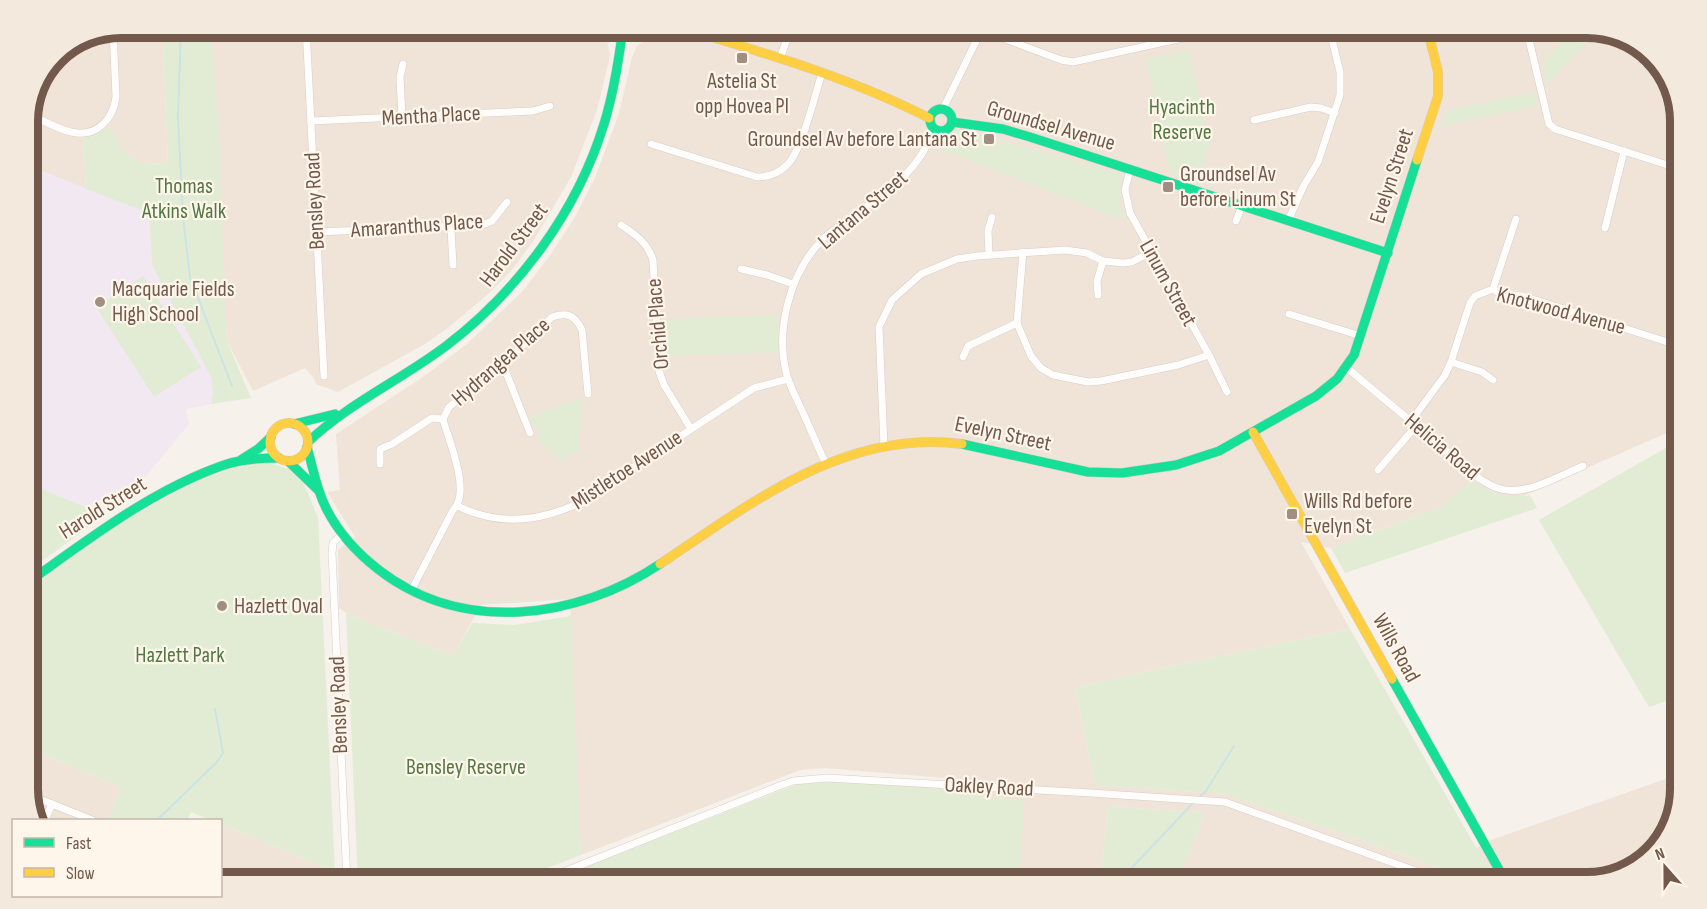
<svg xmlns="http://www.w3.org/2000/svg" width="1707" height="909" viewBox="0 0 1707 909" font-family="'Sofia Sans Condensed',sans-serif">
	<rect width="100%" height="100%" fill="#f6f1ea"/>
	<g fill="#efe4d7">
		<path d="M121 27H162L168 163 142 164 123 151 110 127 83 138 86 189 27 165V115L55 54Z"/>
		<path d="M211 27H588L601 31 608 44 610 56 597 110 571 177 534 240 512 270 488 294 449 327 425 344 338 392 316 384 314 378 305 368 253 391 227 341Z"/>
		<path d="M652 27H1586L1628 37 1664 69 1680 115V427L1521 497H1505L1481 487 1471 480 1441 507 1331 548 1301 542 1350 629 1120 677 1075 688 1095 785 1226 794 1399 853 1474 882H1178L1204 813 1108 806 1100 882H1019L1023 801 978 796 979 781 825 768 800 770 581 855 568 616 571 615 569 599 481 605 454 654 433 649 346 613 339 608 338 550 355 537 327 492 340 490 336 434 423 377 467 344 523 291 551 254 575 217 594 180 619 114 632 57 637 46 650 36Z"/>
		<path d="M27 748 121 787 107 820H36L27 795Z"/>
		<path d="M1680 774V788L1670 830 1633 869 1586 882H1496L1476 848 1491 840Z"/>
		<path d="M221 824 335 872 336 882H221Z"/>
	</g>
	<path fill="#f2e8f1" d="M27 165 149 213 152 265 211 377 213 393 211 404 186 409 189 424 146 476 86 507 27 483Z"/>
	<g fill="#e2ecd5">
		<path d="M162 27H211L218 123 227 341 251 398 211 404 213 393 211 377 152 265 149 213 86 189 83 138 111 127 123 151 142 164 168 163Z"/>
		<path d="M1575 27 1599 30 1547 84 1543 61Z"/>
		<path d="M1189 50 1209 146 1199 182 1170 172 1146 59Z"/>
		<path d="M1534 92 1537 106 1441 126 1447 110Z"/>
		<path d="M956 129 1122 174C1117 195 1117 204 1127 222L933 146 932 144 939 136Z"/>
		<path d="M143 276 201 367 154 397 96 307Z"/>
		<path d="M778 315 779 352 663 356 661 319Z"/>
		<path d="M579 399 582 401 579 449 562 461 538 440C543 431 535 426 528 420L533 416Z"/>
		<path d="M1680 440V696L1649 707 1539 520Z"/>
		<path d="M262 461 293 470 301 477 318 517 335 872 221 824 220 820H211L191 812 187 820H107L121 787 27 748V588L98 535 195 481 221 470Z"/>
		<path d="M1471 479C1488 493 1508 500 1530 495L1537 508 1345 573 1331 548 1441 507Z"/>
		<path d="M27 483 86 507 94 523 27 572Z"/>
		<path d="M346 613 433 649 454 654 472 623 515 625 571 616 581 855 511 882H358Z"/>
		<path d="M1350 629 1496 882H1474L1399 853 1226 794 1095 785 1075 688 1120 677Z"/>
		<path d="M835 782 979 790V796L1024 801 1019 882H547L782 790 802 783Z"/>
		<path d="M1108 806 1204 813 1178 882H1100Z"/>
	</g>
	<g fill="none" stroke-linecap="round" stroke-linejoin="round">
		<g stroke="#cce3e5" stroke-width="2">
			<path d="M181 27 178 118 183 217 190 277 232 386"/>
			<path d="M1198 798 1206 791 1234 746"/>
			<path d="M157 820 217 762 223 753 215 709"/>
			<path d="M1122 882 1126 874 1194 802"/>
		</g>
		<g stroke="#d5cec8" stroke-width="8">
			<g id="street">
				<path d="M306 27 324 376"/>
				<path d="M1526 27 1549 124 1555 129 1680 169"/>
				<path d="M485 29 486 27"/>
				<path d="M889 29V27"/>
				<path d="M981 30 1061 60 1073 62 1233 27"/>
				<path d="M780 59 791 27"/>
				<path d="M1644 63 1665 70"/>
				<path d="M943 109 983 27"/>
				<path d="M28 114C41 119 57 129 71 132 96 138 113 120 116 97L113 30"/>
				<path d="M402 117 400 77 403 64"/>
				<path d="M1254 120 1311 107 1321 108 1335 113"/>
				<path d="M311 121 533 111 550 106"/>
				<path d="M651 144 757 177C768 177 779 173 787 165 802 151 815 94 822 73"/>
				<path d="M1130 169 1125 190 1130 213 1209 355 1227 392"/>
				<path d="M1236 221 1242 206"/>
				<path d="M1288 221 1303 187 1318 162 1340 95V72L1329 27"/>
				<path d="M621 225C636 235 647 242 653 260L659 371 664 385 691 429"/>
				<path d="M451 228 453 265"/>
				<path d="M1605 228 1624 151"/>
				<path d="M317 232 482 225 492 221 507 202"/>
				<path d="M1023 252 1017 323 1031 356 1041 368 1053 375 1088 382 1101 381 1178 365 1209 355"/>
				<path d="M989 255 988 231 992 217"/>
				<path d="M741 269 767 275 793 284"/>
				<path d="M1493 289 1502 295 1523 296 1680 346"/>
				<path d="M1493 289 1516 219"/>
				<path d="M1098 295 1097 281 1103 261"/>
				<path d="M1289 314 1361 336"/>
				<path d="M963 357 968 346 1017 323"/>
				<path d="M1451 362 1482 372 1493 380"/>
				<path d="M503 365 530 433"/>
				<path d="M1347 368 1480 479C1485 482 1491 486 1497 488 1524 498 1558 476 1583 466"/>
				<path d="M443 419 449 407 503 365 552 317C567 312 575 315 582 330L588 394"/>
				<path d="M1411 421 1445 375 1451 362 1470 303 1475 296 1493 289"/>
				<path d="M884 446 879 327 892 300 921 274 957 259 977 256 1065 250 1087 253 1103 261 1123 263 1132 262 1151 252"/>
				<path d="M825 462C816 443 808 423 799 404 795 396 791 387 788 379 774 333 789 273 823 239 835 228 850 219 863 209 895 186 920 168 934 129"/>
				<path d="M380 464V449L392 444 432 418 443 419"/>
				<path d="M1378 470 1416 426"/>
				<path d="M457 506C463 508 469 512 475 513 510 525 544 519 577 504L754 388 788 379"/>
				<path d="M343 533 333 543 332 553 347 882"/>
				<path d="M411 591 453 510C472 493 448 439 443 419"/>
				<path d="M27 794 92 820"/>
				<path d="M45 820 52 804"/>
				<path d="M538 882 779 786 793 781 827 778 1091 793 1225 802 1446 882"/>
			</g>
		</g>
		<g stroke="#d4cdc6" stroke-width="10">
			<g id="fast">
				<path d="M610 27C620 37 631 37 641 27"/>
				<circle cx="941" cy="120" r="11"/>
				<path d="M952 122 1003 129 1030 137 1388 253"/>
				<path d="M294 424 335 414"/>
				<path d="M308 442C349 403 401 380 446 346 518 291 577 212 604 124 613 95 618 65 622 35"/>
				<path d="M962 444 1088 472 1122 473 1176 465 1219 451 1316 396 1337 379 1354 355 1417 160"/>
				<path d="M307 447C313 468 316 488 326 508 338 532 357 553 379 570 462 634 576 620 660 564"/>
				<path d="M242 459 258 449 271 437"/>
				<path d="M288 461 318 490"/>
				<path d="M27 583C89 539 152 490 224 465 241 459 261 458 279 458"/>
				<path d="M1392 679 1506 882"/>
			</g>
		</g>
		<g stroke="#d4cdc6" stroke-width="10">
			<g id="slow">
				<path d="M679 27C764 53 849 77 929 118"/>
				<path d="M1417 160 1438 96V72L1427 27"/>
				<circle cx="289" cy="442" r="19"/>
				<path d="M1253 432 1392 679"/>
				<path d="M660 564C750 504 846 428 962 444"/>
			</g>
		</g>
		<use href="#street" stroke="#fefdfc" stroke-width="7"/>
		<use href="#fast" stroke="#16e098" stroke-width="9"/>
		<use href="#slow" stroke="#ffcf43" stroke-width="9"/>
	</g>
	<g fill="#a08e83" stroke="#fef6ea" stroke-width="2">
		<rect x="736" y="52" width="12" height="12" rx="3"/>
		<rect x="983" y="133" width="12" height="12" rx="3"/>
		<rect x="1162" y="181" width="12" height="12" rx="3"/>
		<circle cx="100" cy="302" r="6"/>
		<rect x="1286" y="508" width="12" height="12" rx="3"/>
		<circle cx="222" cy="606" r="6"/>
	</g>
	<g text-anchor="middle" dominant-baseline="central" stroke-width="4.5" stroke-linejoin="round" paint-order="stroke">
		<g font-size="22" fill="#72594b" stroke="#fef6ea" text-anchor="start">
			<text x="742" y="81" text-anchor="middle">Astelia St<tspan x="742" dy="25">opp Hovea Pl</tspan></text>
			<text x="977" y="139" text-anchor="end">Groundsel Av before Lantana St</text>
			<text x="1180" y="174">Groundsel Av<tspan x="1180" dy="25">before Linum St</tspan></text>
			<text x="112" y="289">Macquarie Fields<tspan x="112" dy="25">High School</tspan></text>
			<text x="1304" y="501">Wills Rd before<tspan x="1304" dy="25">Evelyn St</tspan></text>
			<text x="234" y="606">Hazlett Oval</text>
		</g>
		<g font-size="22" fill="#537844" stroke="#fef6ea">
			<text x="1182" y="107">Hyacinth<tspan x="1182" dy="25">Reserve</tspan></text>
			<text x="184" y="186">Thomas<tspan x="184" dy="25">Atkins Walk</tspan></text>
			<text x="180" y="655">Hazlett Park</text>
			<text x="466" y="767">Bensley Reserve</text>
		</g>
		<g font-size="22" fill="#72594b" stroke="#fef6ea">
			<text transform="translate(431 116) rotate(-3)">Mentha Place</text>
			<text transform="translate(1051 126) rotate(16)">Groundsel Avenue</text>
			<text transform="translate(1392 176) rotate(-72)">Evelyn Street</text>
			<text transform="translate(315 201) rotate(-93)">Bensley Road</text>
			<text transform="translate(863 210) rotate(-40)">Lantana Street</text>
			<text transform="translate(417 226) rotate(-4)">Amaranthus Place</text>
			<text transform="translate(514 245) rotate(-53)">Harold Street</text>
			<text transform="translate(1168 283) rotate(61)">Linum Street</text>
			<text transform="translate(1561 311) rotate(15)">Knotwood Avenue</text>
			<text transform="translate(658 324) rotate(-95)">Orchid Place</text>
			<text transform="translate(501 362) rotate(-41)">Hydrangea Place</text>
			<text transform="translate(1003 434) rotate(12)">Evelyn Street</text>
			<text transform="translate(1442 447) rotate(40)">Helicia Road</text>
			<text transform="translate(627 470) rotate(-33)">Mistletoe Avenue</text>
			<text transform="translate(103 508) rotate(-32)">Harold Street</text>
			<text transform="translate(1396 648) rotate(61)">Wills Road</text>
			<text transform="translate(339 705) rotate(-92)">Bensley Road</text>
			<text transform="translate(989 787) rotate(3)">Oakley Road</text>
		</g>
	</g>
	<path d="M0 0H1707V909H0ZM121 38H1587A83 83 0 0 1 1670 121V789A83 83 0 0 1 1587 872H121A83 83 0 0 1 38 789V121A83 83 0 0 1 121 38Z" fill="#f3e9dd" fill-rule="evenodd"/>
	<path fill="none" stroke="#72594b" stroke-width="8" d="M121 38H1587A83 83 0 0 1 1670 121V789A83 83 0 0 1 1587 872H121A83 83 0 0 1 38 789V121A83 83 0 0 1 121 38Z"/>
	<rect x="12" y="819" width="210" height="78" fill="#fef6ea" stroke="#c6b7aa" stroke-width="1.5"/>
	<rect x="24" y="838" width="30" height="9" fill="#16e098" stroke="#c6b7aa" stroke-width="1.5"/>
	<text x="66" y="849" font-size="18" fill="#72594b">Fast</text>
	<rect x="24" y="868" width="30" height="9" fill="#ffcf43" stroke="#c6b7aa" stroke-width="1.5"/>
	<text x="66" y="879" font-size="18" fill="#72594b">Slow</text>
	<g transform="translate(1665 867) rotate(339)" stroke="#fef6ea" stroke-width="4.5" paint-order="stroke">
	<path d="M0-4.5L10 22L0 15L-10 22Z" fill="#72594b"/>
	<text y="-9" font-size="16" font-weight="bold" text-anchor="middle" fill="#72594b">N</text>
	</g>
</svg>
